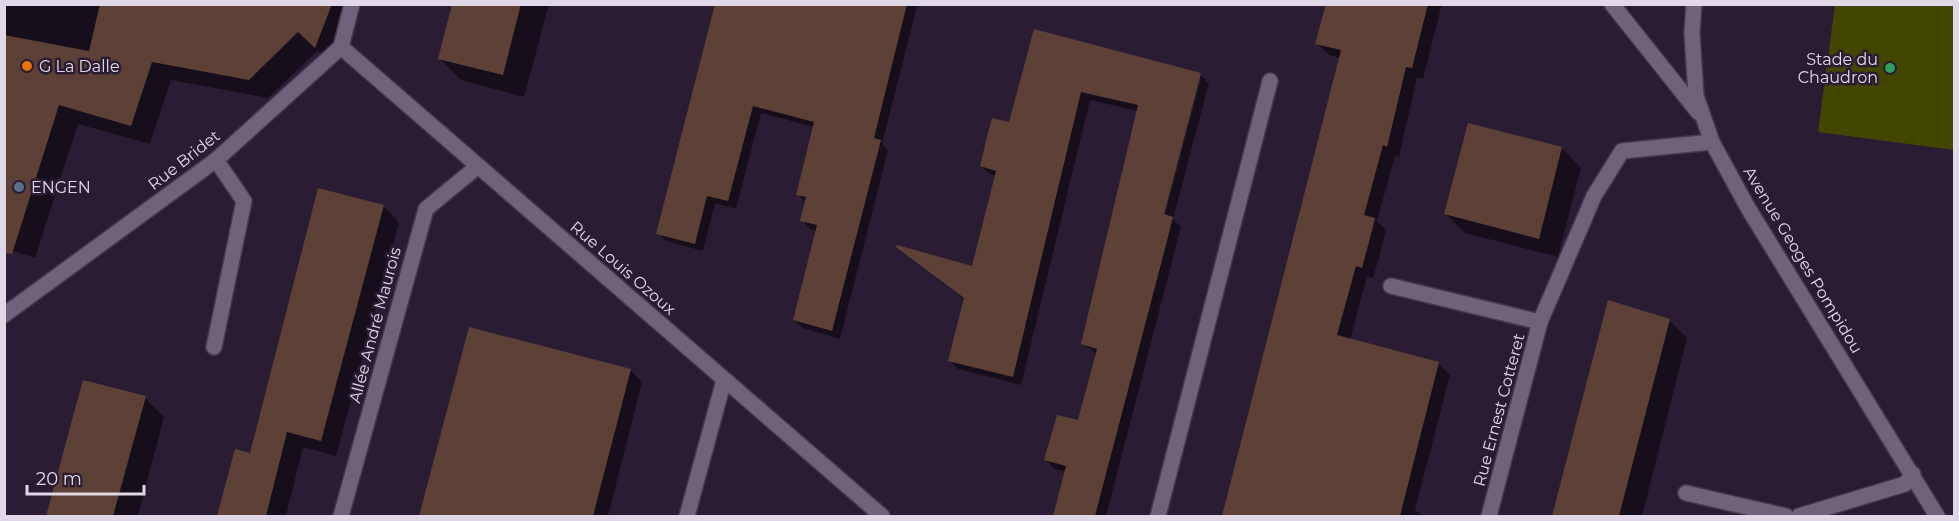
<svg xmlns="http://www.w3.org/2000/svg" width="1959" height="521" viewBox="0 0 1959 521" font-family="Montserrat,sans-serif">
	<rect width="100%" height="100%" fill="#2a1d33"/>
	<path fill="#414700" d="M1835 5H1954V150L1818 132Z"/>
	<g fill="#0007" fill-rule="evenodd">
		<path d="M4 4H356L334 66 318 50 268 98 171 80 150 144 78 124 35 258 4 248Z"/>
		<path d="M454 4H549L524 97 461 80 439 58Z"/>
		<path d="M716 4 917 6 882 144 888 150 840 339 803 328 794 320 817 231 810 229 802 220 806 203 798 194 814 127 761 113 736 209 715 203 703 251 666 241 658 233Z"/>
		<path d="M1327 4H1442L1423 79 1417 78 1399 157 1395 156 1377 221 1386 230 1380 254 1373 278 1367 276 1350 340 1438 364 1450 375 1415 510 1423 516H1223L1340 58 1329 55 1317 43Z"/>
		<path d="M1035 31 1200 75 1209 83 1173 219 1181 227 1175 250 1106 516H1054L1066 472 1054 469 1046 460 1079 422 1097 354 1083 344 1138 111 1090 100 1021 385 958 369 949 360 965 300 898 246 973 268 996 176 990 174 981 165 1010 124ZM1198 78H1201L1163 222 1160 221Z"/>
		<path d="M1562 148 1581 168 1558 257 1465 233 1446 214Z"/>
		<path d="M383 206 399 222 336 456 303 447 286 516H218L236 451 251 455Z"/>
		<path d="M1609 302 1669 320 1687 338 1642 516H1552Z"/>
		<path d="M470 329 630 370 642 382 608 516H420Z"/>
		<path d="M84 382 145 398 164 417 138 516H48Z"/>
	</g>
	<g fill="#5e4136">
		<path d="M100 4H332L315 48 298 32 249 80 152 62 131 126 59 105 12 254 4 253V35L89 51Z"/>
		<path d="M452 4H521L503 75 438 59Z"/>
		<path d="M715 4H907L874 138 881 140 832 331 793 320 817 225 800 221 806 197 796 195 814 122 753 106 728 201 707 196 695 244 656 234Z"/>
		<path d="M1326 4H1428L1412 68 1406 67 1387 147 1383 145 1364 215 1375 218 1369 242 1362 268 1356 266 1337 335 1439 362 1400 516H1222L1341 50 1315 44Z"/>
		<path d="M1034 29 1201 73 1164 214 1173 217 1167 241 1095 516H1053L1066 466 1044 460 1057 415 1078 420 1097 349 1081 344 1138 105 1081 92 1013 377 948 361 964 298 896 247 897 245 972 266 996 171 980 166 986 141 992 118 1009 122Z"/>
		<path d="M1468 123 1562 147 1539 239 1444 214Z"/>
		<path d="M318 188 384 205 321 441 287 432 266 516H217L235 449 250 453Z"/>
		<path d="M1608 300 1670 319 1619 516H1552Z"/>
		<path d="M469 327 631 369 593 516H419Z"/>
		<path d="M83 380 146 396 113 516H46Z"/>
	</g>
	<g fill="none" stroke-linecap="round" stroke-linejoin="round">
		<g stroke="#43394c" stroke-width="18">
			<g id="lane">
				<path d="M214 347 244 201 216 160"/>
				<path d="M341 516 426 209 478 166"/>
			</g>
		</g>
		<g stroke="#43394c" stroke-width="18">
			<g id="street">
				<path d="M1612 4 1698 112"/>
				<path d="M1694 4 1692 33 1696 96 1712 142 1748 208 1937 516"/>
				<path d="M341 47 882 516"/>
				<path d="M1391 286 1540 322 1489 516"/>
				<path d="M4 315 216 160 341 47 352 4"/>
				<path d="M1540 322 1594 196 1622 151 1712 142"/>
				<path d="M1686 493 1786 516"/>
				<path d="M687 516 724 380"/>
				<path d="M1158 516 1270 81"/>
				<path d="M1799 516 1905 484 1913 474"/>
			</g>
		</g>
		<use href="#lane" stroke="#71627c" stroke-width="15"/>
		<use href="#street" stroke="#71627c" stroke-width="15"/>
	</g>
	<circle fill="#e8710a" stroke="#2a1d33" stroke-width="2" cx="27" cy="66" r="6"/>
	<circle fill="#2e9e5b" stroke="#2a1d33" stroke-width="2" cx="1890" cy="68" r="6"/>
	<circle fill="#5c6f8a" stroke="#2a1d33" stroke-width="2" cx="19" cy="187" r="6"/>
	<g text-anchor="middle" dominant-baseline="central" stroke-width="5" stroke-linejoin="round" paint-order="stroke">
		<g font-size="16" fill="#e0d8e7" stroke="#2a1d33" text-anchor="start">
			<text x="1878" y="59" text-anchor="end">Stade du<tspan x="1878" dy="18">Chaudron</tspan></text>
			<text x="39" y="66">G La Dalle</text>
			<text x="31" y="187">ENGEN</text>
		</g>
		<g font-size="16" fill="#e0d8e7" stroke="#2a1d33">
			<text transform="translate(184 160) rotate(-38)">Rue Bridet</text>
			<text transform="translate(1803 260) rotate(59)">Avenue Geoges Pompidou</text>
			<text transform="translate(623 268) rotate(41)">Rue Louis Ozoux</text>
			<text transform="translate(375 325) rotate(-75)">Allée André Maurois</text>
			<text transform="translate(1499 410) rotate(-75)">Rue Ernest Cotteret</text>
		</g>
	</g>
	<rect width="1959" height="521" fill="none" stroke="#e0d8e7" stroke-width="12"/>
	<path d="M27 485v9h117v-9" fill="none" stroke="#e0d8e7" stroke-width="3"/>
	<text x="36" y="485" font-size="18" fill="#e0d8e7" stroke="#2a1d33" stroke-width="4.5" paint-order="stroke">20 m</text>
</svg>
